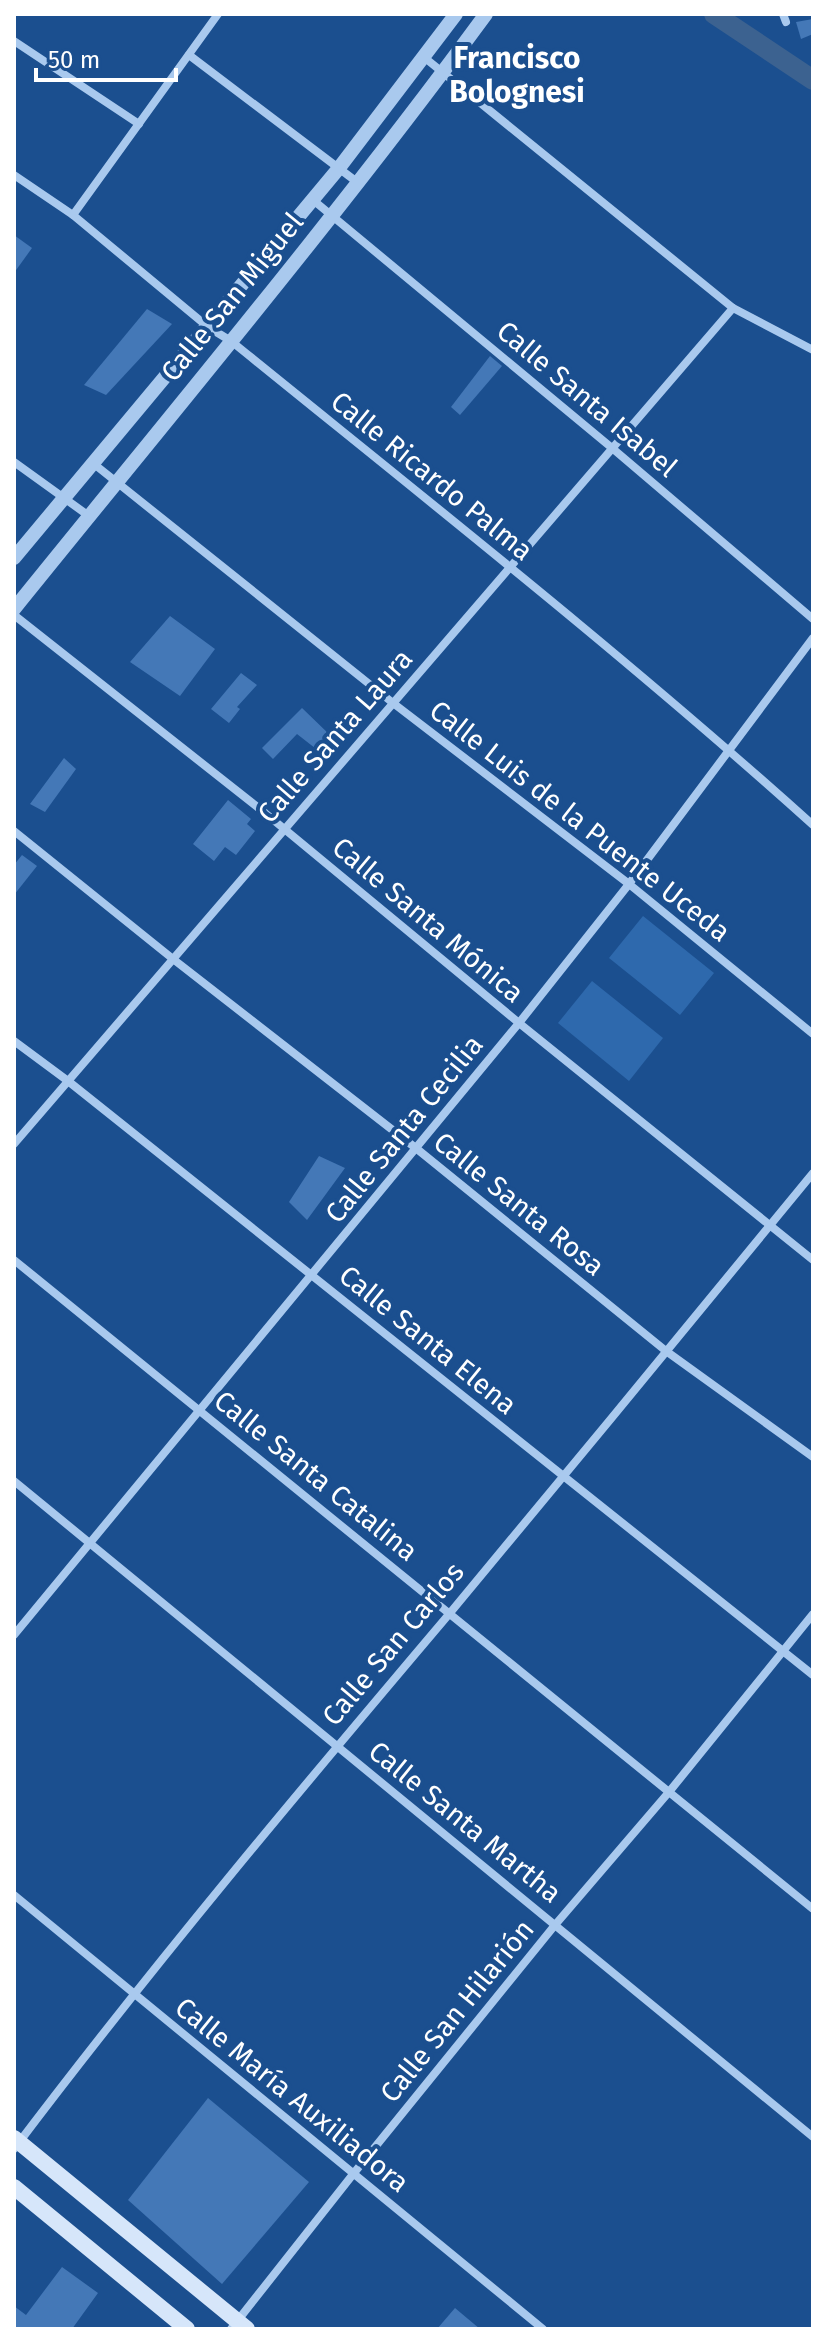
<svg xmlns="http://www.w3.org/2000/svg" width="827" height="2343" viewBox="0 0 827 2343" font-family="'Fira Sans',sans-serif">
	<rect width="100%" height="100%" fill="#1b4f8f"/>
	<g fill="#2e69ad">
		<path d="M643 916 714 973 680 1015 609 958Z"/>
		<path d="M592 981 663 1038 629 1081 558 1023Z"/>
	</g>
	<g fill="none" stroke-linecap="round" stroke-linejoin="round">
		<path stroke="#3c6290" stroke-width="20" d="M714 14 813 80"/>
	</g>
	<g fill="#4478b7">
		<path d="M813 19V34L801 39 796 22Z"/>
		<path d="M14 235 32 248 14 273Z"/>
		<path d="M147 309 172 324 106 395 84 385Z"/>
		<path d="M490 356 502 366 460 415 451 407Z"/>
		<path d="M170 616 215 649 180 696 130 662Z"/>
		<path d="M241 673 257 685 237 707 240 709 229 723 211 709Z"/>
		<path d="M302 708 331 736 320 752 297 734 273 759 262 748Z"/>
		<path d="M64 758 76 769 45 812 30 804Z"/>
		<path d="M228 800 251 819 247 824 255 831 236 855 225 847 214 861 193 844Z"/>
		<path d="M22 855 37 866 14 895V865Z"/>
		<path d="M319 1156 345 1168 307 1220 289 1202Z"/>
		<path d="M208 2098 309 2182 222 2284 128 2200Z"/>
		<path d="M62 2267 98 2293 72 2329H14V2306L26 2315Z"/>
		<path d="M455 2308 480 2329H437Z"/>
	</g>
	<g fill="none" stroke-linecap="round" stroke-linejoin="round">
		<g stroke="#a9c9ee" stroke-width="8">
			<path d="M783 14 786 22"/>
			<path d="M14 41 139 124"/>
			<path d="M189 55 357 182"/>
			<path d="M425 58 733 308 813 350"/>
			<path d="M14 175 73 215 208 327 231 341C427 500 625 656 813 825"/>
			<path d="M313 200 612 448 813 619"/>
			<path d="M73 215 218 14"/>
			<path d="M14 462 89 516"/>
			<path d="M94 464 393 703 629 884 813 1034"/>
			<path d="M14 615 265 813 519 1023 813 1260"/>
			<path d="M14 831 173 959 417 1149 666 1351 813 1457"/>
			<path d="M14 1041 68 1081 813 1675"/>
			<path d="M14 1144 733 308"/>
			<path d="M14 1260 813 1909"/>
			<path d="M14 1481 813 2137"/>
			<path d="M14 1635 519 1023 629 884 813 638"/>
			<path d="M14 1895 543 2329"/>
			<path d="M14 2149C153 1965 301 1789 450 1613 572 1467 692 1320 813 1173"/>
			<path d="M231 2329 354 2173 555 1925 669 1792 813 1614"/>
		</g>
		<g stroke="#a9c9ee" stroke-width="14">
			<path d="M14 558 339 168 456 14"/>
			<path d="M14 609C173 412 336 218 486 14"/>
		</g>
		<g stroke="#d6e6fa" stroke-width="16">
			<path d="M14 2138 247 2329"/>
			<path d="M14 2187 187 2329"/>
		</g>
	</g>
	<g text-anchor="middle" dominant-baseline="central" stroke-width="8" stroke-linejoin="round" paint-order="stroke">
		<g font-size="28" fill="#fff" stroke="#1b4f8f">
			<text transform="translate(232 297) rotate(-51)">Calle San Miguel</text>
			<text transform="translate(587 399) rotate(40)">Calle Santa Isabel</text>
			<text transform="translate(432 476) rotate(39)">Calle Ricardo Palma</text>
			<text transform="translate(335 736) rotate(-49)">Calle Santa Laura</text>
			<text transform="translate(580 821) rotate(38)">Calle Luis de la Puente Uceda</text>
			<text transform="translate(428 920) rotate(40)">Calle Santa Mónica</text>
			<text transform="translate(404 1129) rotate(-51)">Calle Santa Cecilia</text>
			<text transform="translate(519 1204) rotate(39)">Calle Santa Rosa</text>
			<text transform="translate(428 1340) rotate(39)">Calle Santa Elena</text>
			<text transform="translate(316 1476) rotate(39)">Calle Santa Catalina</text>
			<text transform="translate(393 1644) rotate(-50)">Calle San Carlos</text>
			<text transform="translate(465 1822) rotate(39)">Calle Santa Martha</text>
			<text transform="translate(457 2011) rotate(-51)">Calle San Hilarión</text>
			<text transform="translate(292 2095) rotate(39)">Calle María Auxiliadora</text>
		</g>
		<g font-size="30" font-weight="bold" fill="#fff" stroke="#1b4f8f">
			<text x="517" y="58">Francisco<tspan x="517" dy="34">Bolognesi</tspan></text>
		</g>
	</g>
	<rect width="827" height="2343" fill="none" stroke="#ffffff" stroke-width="32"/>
	<path d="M36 68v12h140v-12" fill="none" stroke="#ffffff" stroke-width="4"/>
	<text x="48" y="68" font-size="24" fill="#ffffff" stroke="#1b4f8f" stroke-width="6" paint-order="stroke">50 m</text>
</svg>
